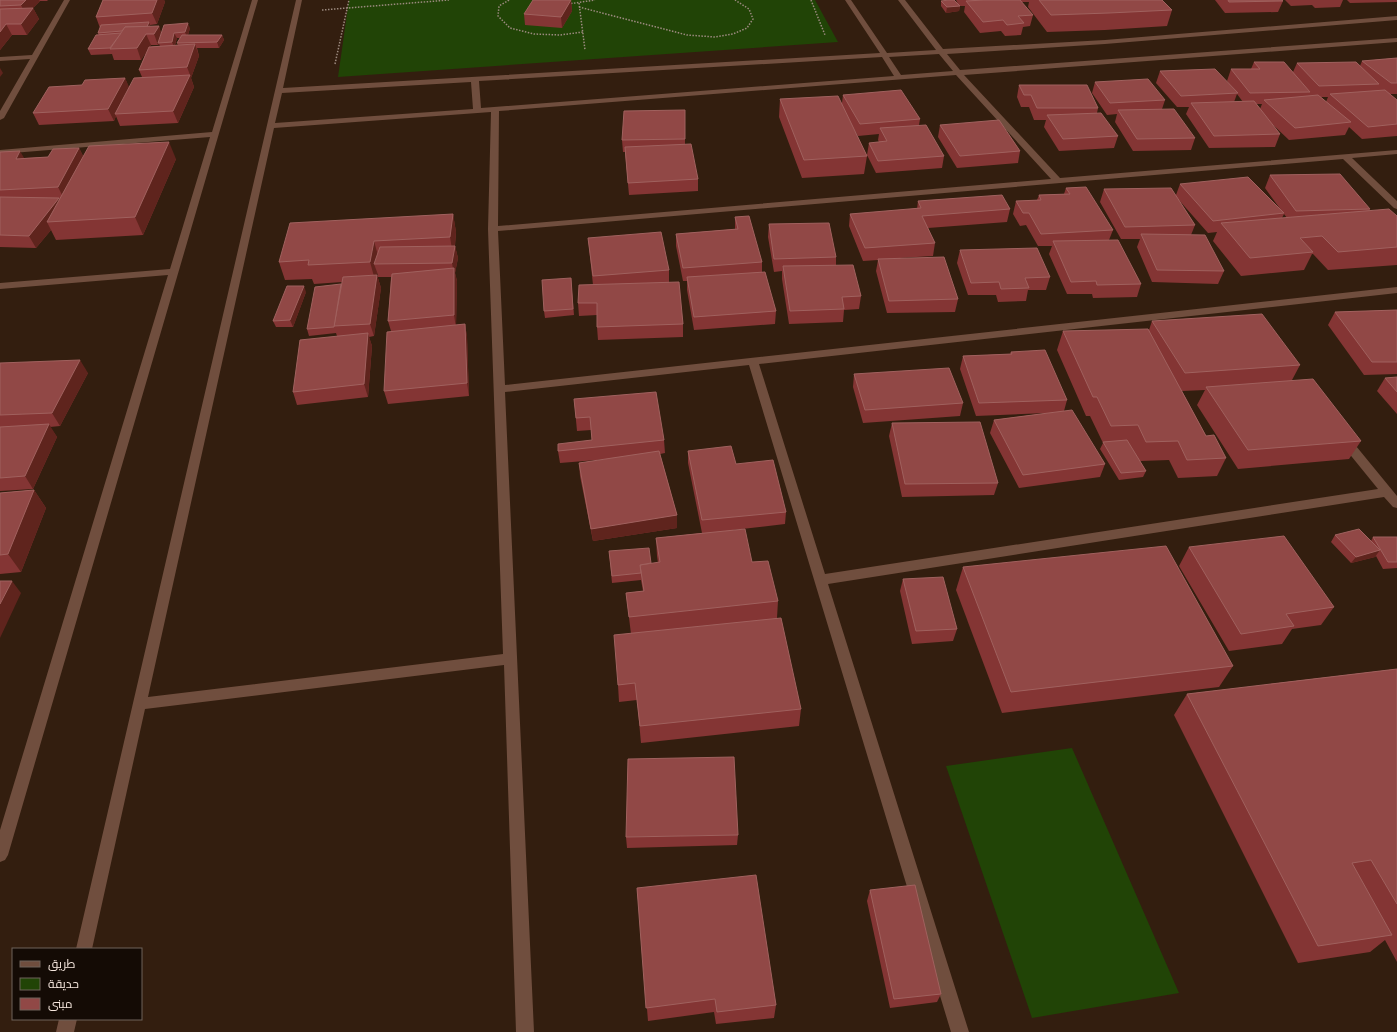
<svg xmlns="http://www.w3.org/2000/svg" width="1397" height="1032" viewBox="0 0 1397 1032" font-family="Lora,Cairo,serif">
	<rect width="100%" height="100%" fill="#331e0f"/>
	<g fill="#214406">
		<path d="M349 0H815L838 42 338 77Z"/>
		<path d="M1072 748 1179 993 1032 1018 946 766Z"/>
	</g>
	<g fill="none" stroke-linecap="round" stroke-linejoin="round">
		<g stroke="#9c8a7f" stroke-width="1.5" stroke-dasharray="1.5 1.5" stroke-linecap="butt">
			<path d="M509 0 499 6 498 16 510 28 534 34 560 35 583 32"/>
			<path d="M811 0 825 35"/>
			<path d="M579 3 585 50"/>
			<path d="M568 4 595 0"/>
			<path d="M579 7 687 35 715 37 733 34 747 28 753 19 749 9 735 0"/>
			<path d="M322 10 449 0"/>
			<path d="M335 64 349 0"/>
		</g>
		<g fill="#704e3e" fill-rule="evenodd">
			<path d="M64 0H70L4 118 0 120V111L30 59 0 61V57L32 55Z"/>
			<path d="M252 0H258L8 855 5 860 0 862V830L168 275 0 289V283L170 269 210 137 0 154V150L212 132Z"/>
			<path d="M296 0H302L283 88 880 53 845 0H851L887 53 936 50 898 0H905L943 49 1105 40 1397 16V20L1105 44 947 54 960 70 1397 38V42L964 75 1060 178 1397 150V154L1352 158 1397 201V209L1394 208 1343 159 498 231 505 385 1397 287V293L759 364 825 574 1378 489 1339 441 1337 438 1339 435H1347L1397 496V508L1393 507 1384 497 828 584 969 1032H951L749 365 505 392 534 1032H516L504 665 145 709 92 949H76ZM939 54 953 71 901 75 889 57ZM882 57 894 76 481 108 479 81ZM956 75 1051 179 498 226 499 111ZM471 82 473 109 275 123 282 93ZM491 112 488 229 503 654 148 697 274 128Z"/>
			<path d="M59 1019H77L74 1032H56Z"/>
		</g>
	</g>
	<g fill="#843534" fill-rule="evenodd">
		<path d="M0 0H48L47 1H40L33 8 39 19 27 35H12L0 50Z"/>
		<path d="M103 0H164L165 2 157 24 150 25V27L159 26 161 34 190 28 188 35H222L224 40 219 48H197L199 56 191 78 194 87 178 123 120 126 116 116 114 121 39 125 33 113 82 85 125 78 129 88 142 77 139 70 147 50 141 60H114L112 54 91 55 88 49 99 35 98 33 100 28 96 17ZM177 38H180L177 43 178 45H175ZM159 44 160 46 149 47 151 45H158Z"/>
		<path d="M571 0 572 11 562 28 525 25 524 14Z"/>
		<path d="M956 0H1162L1172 10 1167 26 1105 30 1047 32 1028 7 1029 2H1021L1033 15 1030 26 1023 27 1021 35 1005 36 1001 31 980 33 964 12 965 6H960L959 11 946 13 941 6V1L958 4Z"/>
		<path d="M1215 0H1282L1283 1 1278 12 1225 13Z"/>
		<path d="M1285 0H1343L1340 7 1315 8 1312 5 1291 6Z"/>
		<path d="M1347 0H1397V2L1350 3Z"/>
		<path d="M1397 58V94H1390L1397 100V136L1362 139 1349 127 1345 135 1289 140 1270 122 1280 134 1275 147 1209 148 1186 114 1189 107H1177L1156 83 1160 71 1229 84 1227 81 1231 69H1251L1254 62 1293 72 1297 63 1360 66 1362 61ZM1237 94 1243 102H1234ZM1321 97H1328L1326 102ZM1256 104H1262L1260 109Z"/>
		<path d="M1095 82 1165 100 1162 109 1195 138 1191 150 1133 151 1115 122 1117 114 1107 115 1092 93Z"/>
		<path d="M1019 85 1098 108 1097 113 1118 136 1114 148 1059 151 1044 127 1046 120H1034L1029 107H1021L1017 97Z"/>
		<path d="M843 95 920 119 919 125 944 156 942 168 876 173 867 155 869 143 879 142 878 140 879 134 858 136 854 129 867 156 864 174 802 178 779 117 780 99 842 103Z"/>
		<path d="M685 110V144L698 179V191L629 195 625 152H623L622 140Z"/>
		<path d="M940 125 1020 151 1018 163 957 168 938 137Z"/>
		<path d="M79 148 83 156 176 159 143 235 56 240 51 230 36 248 0 247V152L24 158 48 157Z"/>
		<path d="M1270 175 1370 209 1369 211 1397 216V265L1328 270 1313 254H1312L1304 270 1241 276 1213 241 1217 232 1208 233 1178 199 1195 225 1191 235 1224 271 1218 284 1152 282 1137 247 1140 239H1121L1100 202 1104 189 1176 195 1180 184 1281 210 1265 188ZM1284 214 1287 218H1282Z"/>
		<path d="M1066 188 1113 230 1109 240 1141 284 1137 297 1093 298 1092 294H1067L1049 254 1052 246H1038L1026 225 1020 226 1013 214 1016 201 1037 200 1039 195 1064 194Z"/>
		<path d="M918 201 1010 209 1007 222 928 228 935 243 933 256 900 258 958 299 955 312 887 313 876 271 878 260 863 261 849 226 850 214 917 209Z"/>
		<path d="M453 214 456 232 455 246 458 258 455 273 457 281 456 325 465 324 467 337 469 396 388 404 384 391 391 331 388 321 391 277H378L377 272 376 275H377L381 288 374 336 369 337 372 346 368 397 297 405 293 392 337 336 336 333 309 336 307 329 341 285 342 282 314 284 312 279 285 280 279 262Z"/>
		<path d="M735 217 762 262V272L776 311 775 324 694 330 687 290V281H683L676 246V234L735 229Z"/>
		<path d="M769 224 836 257V265L861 296 859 309 844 310 843 322 789 324 782 279V271L774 272 768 237Z"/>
		<path d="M588 238 669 270V282L683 324V337L598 340 597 327V315L579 316 578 303 593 285Z"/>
		<path d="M960 250 1050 277 1046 290H1028L1026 301 998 302 996 295H968L957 263Z"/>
		<path d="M571 278 574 315 545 318 544 311Z"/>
		<path d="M306 292 293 327H276L273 321Z"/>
		<path d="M1397 310V374L1364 375 1328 325 1335 312Z"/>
		<path d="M1152 321 1300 365 1292 380 1361 441 1349 459 1238 469 1197 405 1205 390 1182 391 1206 436 1226 458 1217 476 1178 478 1169 460 1140 461 1146 471 1143 477 1119 480 1100 449 1103 443 1090 416H1086L1057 350 1063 331 1149 330Z"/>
		<path d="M1011 352 1067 400 1064 411 1105 464 1100 477 1019 488 990 433 994 420 1047 413 976 416 960 369 963 356 1010 354Z"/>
		<path d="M0 363 88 373 60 426 50 427 57 437 33 489 0 491Z"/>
		<path d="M854 374 963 403 960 416 863 423 853 387Z"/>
		<path d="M1397 377V414L1377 391 1385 378Z"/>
		<path d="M574 399 664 440 665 453 660 454 677 515V528L593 541 580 476 579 463 609 459 560 463 558 451 592 440 591 430 577 431Z"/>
		<path d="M892 423 998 483 994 495 902 497 889 436Z"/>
		<path d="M688 451 736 464 786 512 785 524 733 530 752 562 778 601 777 618 801 709 799 726 641 743 637 700 619 702 618 685 631 634 626 593 643 591 641 580 612 583 609 551 651 563H658L657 556 656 538 702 533 688 463Z"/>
		<path d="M34 490 46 508 21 572 0 574V493Z"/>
		<path d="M1335 535 1371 541 1373 537H1397V568L1383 569 1376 556 1375 557 1351 563 1331 542Z"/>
		<path d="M1189 547 1334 607 1321 625 1292 629 1282 644 1229 651 1179 566Z"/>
		<path d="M963 567 1233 666 1219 687 1002 713 956 590Z"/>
		<path d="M903 579 957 629 953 641 912 644 900 591Z"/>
		<path d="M1397 669V962L1385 940 1370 952 1298 963 1174 715 1187 694Z"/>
		<path d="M738 835 737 845 627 848 626 837Z"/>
		<path d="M637 888 776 1005 774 1018 716 1024 714 1012 648 1021Z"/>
		<path d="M870 890 941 994 937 1002 890 1008 867 901Z"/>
	</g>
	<g fill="#5f241d">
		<path d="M26 0H39L40 1 33 8 39 19 27 35 21 24 26 16 21 5Z"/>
		<path d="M157 0H164L165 2 157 24 152 13Z"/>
		<path d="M571 0 572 11 562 28 561 17Z"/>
		<path d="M960 6 959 11 946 13 947 7Z"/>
		<path d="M149 22 151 28 146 29Z"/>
		<path d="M188 23 190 28 187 38 185 32Z"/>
		<path d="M6 24 12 35 0 50V32Z"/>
		<path d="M159 26 163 38 158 43 159 44 158 45 154 34Z"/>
		<path d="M174 33 177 38 174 47 172 42Z"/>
		<path d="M146 34 151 45 141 60 137 48Z"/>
		<path d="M222 35 224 40 219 48 217 42Z"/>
		<path d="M195 44 199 56 191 78 194 87 178 123 173 111 190 75 187 67Z"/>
		<path d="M0 68 3 73 0 77Z"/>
		<path d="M125 78 130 89 115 114 116 116 114 121 108 109Z"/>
		<path d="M169 142 176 159 143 235 135 217Z"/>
		<path d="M79 148 85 160 64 199 58 187Z"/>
		<path d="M20 151 27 163 16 159Z"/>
		<path d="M59 198 65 211 47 222 51 230 36 248 29 236Z"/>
		<path d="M453 214 456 232 454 254 455 246 458 258 455 273 457 281 456 328 454 315V275L452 263 453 255 450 237Z"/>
		<path d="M374 241 379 259 374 264 377 272 375 280 370 262Z"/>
		<path d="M377 275 381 288 374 336 370 324Z"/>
		<path d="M304 286 306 292 293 327 290 320Z"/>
		<path d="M465 324 467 337 469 396 467 383Z"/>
		<path d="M368 333 372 346 368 397 364 384Z"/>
		<path d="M80 360 88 373 60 426 52 413Z"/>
		<path d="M49 424 57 437 33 489 25 476Z"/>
		<path d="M34 490 46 508 21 572 8 554Z"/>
		<path d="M677 515V528L593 541 591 529Z"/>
		<path d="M1380 550 1375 557 1351 563 1356 557Z"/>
		<path d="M12 581 21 593 0 638V604Z"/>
	</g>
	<g fill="#914846" stroke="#a0615e">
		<path d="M0 0H26L21 5 0 6Z"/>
		<path d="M103 0H157L152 13 96 17Z"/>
		<path d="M533 0H571L561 17 524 14Z"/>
		<path d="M949 0H954L960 6 947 7 941 1Z"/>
		<path d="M984 0H1020L1033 15 1018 16 1024 23 1007 25 1003 20 983 22 966 1Z"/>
		<path d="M1039 0H1162L1172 10 1109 13 1051 15Z"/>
		<path d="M1228 0H1282L1283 1 1229 2Z"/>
		<path d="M33 8 21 24H6L0 32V9Z"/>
		<path d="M149 22 147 27H125L122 31 98 33 101 25Z"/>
		<path d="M188 23 185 32 174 33 172 42 158 43 164 25Z"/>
		<path d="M159 26 154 34H146L137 48 110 49 125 27Z"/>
		<path d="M121 33 110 48 88 49 96 35Z"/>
		<path d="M182 35H222L217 42 177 43Z"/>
		<path d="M195 44 187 67 139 70 149 47Z"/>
		<path d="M1397 58V83H1391L1362 61Z"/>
		<path d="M1254 62H1284L1310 92 1250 93 1231 69H1260Z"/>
		<path d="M1356 62 1379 84 1319 86 1297 63Z"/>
		<path d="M1215 69 1238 93 1181 96 1160 71Z"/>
		<path d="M190 75 173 111 115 114 134 78Z"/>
		<path d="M125 78 108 109 33 113 49 87 82 85 85 80Z"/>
		<path d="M1148 79 1165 100 1110 103 1095 82Z"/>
		<path d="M1019 85H1087L1098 108H1037L1031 95H1024Z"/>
		<path d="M901 90 920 119 860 124 843 95Z"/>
		<path d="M1385 90 1397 100V124L1368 127 1330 94Z"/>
		<path d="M1318 95 1351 122 1295 128 1264 100Z"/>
		<path d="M838 96 867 156 804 160 780 99Z"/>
		<path d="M1254 101 1280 134 1214 136 1191 103Z"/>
		<path d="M1174 109 1195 138 1137 139 1118 110Z"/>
		<path d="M685 110V139L622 140 624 111Z"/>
		<path d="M1101 113 1118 136 1063 139 1047 115Z"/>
		<path d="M999 120 1020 151 960 156 940 125Z"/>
		<path d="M926 125 944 156 878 161 869 143 887 141 880 128Z"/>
		<path d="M169 142 135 217 47 222 89 146Z"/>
		<path d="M691 144 698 179 628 183 625 147Z"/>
		<path d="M79 148 58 187 0 190V152L20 151 16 159 48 157 53 149Z"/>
		<path d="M1340 174 1370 209 1296 211 1270 175Z"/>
		<path d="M1248 177 1284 213 1213 221 1180 184Z"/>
		<path d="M1086 187 1113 230 1041 234 1029 213H1023L1016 201 1041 200 1039 195 1070 194 1066 188Z"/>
		<path d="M1171 188 1195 225 1125 227 1104 189Z"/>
		<path d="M1002 195 1010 209 922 216 935 243 865 248 850 214 921 208 918 201Z"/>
		<path d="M0 197 59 198 29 236 0 235Z"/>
		<path d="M1389 209 1397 216V247L1338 252 1322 236 1300 238 1313 252 1250 258 1221 223Z"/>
		<path d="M453 214 450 237 374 241 370 262 308 265 309 260 279 262 290 223Z"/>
		<path d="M749 216 762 262 683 268 676 234 738 229 735 217Z"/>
		<path d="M829 223 836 257 774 259 769 224Z"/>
		<path d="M661 232 669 270 593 276 588 238Z"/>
		<path d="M1141 234 1205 235 1224 271 1157 270Z"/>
		<path d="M1118 240 1141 284 1097 285 1096 281 1071 282 1053 241Z"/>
		<path d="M455 246 452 263 374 264 380 247Z"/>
		<path d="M1037 248 1050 277 1025 278 1029 288 1001 289 999 282 971 283 960 250Z"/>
		<path d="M944 257 958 299 889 301 878 259Z"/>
		<path d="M853 265 861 296 842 297 844 309 790 311 783 266Z"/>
		<path d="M454 268V315L388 321 392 274Z"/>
		<path d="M765 272 776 311 694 317 687 277Z"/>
		<path d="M377 275 370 324 334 326 343 277Z"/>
		<path d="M571 278 573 309 544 311 542 280Z"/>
		<path d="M679 282 683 324 597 327V303H578L579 285Z"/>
		<path d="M341 284 334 327 307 329 315 287Z"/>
		<path d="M287 286H304L290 320 273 321Z"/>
		<path d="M1397 310V362H1372L1335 312Z"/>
		<path d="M1262 314 1300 365 1185 373 1152 321Z"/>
		<path d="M465 324 467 383 384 391 387 332Z"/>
		<path d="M1148 329 1206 436 1214 435 1226 458 1187 460 1178 441 1146 442 1138 425 1111 426 1097 397H1093L1063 331Z"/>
		<path d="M368 333 364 384 293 392 300 340Z"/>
		<path d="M1045 350 1067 400 979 403 963 356 1012 354 1011 352Z"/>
		<path d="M80 360 52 413 0 415V363Z"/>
		<path d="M949 368 963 403 865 410 854 374Z"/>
		<path d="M1397 377V392L1385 378Z"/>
		<path d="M1313 379 1361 441 1248 450 1206 387Z"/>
		<path d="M656 392 664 440 558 451V444L592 440 590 417 576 418 574 399Z"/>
		<path d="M1072 410 1105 464 1023 475 994 420Z"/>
		<path d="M980 422 998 483 905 484 892 423Z"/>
		<path d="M49 424 25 476 0 478V427Z"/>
		<path d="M1127 440 1146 471 1121 473 1103 442Z"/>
		<path d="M731 446 736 464 773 460 786 512 702 520 688 451Z"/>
		<path d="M659 451 677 515 591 529 579 463Z"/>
		<path d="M34 490 8 554 0 555V493Z"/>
		<path d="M745 529 752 562 768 561 778 601 629 617 626 593 644 591 640 565 660 562 656 538Z"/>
		<path d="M1359 529 1380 550 1356 557 1335 535Z"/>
		<path d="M1284 536 1334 607 1286 614 1294 626 1241 634 1189 547Z"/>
		<path d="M1373 537H1397V562H1388Z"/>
		<path d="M1166 546 1233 666 1011 692 963 567Z"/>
		<path d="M649 548 651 563 640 565 641 573 612 576 609 551Z"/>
		<path d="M943 577 957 629 916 631 903 579Z"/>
		<path d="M0 581H12L0 604Z"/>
		<path d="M781 618 801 709 640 726 635 683 618 685 614 635Z"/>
		<path d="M1397 669V904L1371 860 1352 863 1392 935 1318 946 1187 694Z"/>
		<path d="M734 757 738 835 626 837 628 759Z"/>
		<path d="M756 875 776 1005 717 1012 715 999 646 1008 637 888Z"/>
		<path d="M915 885 941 994 894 999 870 890Z"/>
	</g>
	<rect x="12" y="948" width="130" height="72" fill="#140b05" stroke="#6e635b"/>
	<rect x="20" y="961" width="20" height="6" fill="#704e3e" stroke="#6e635b"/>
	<text x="48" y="968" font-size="12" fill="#f5e6dd">طريق</text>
	<rect x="20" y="978" width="20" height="12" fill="#214406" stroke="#6e635b"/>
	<text x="48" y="988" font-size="12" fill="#f5e6dd">حديقة</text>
	<rect x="20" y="998" width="20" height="12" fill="#914846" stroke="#6e635b"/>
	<text x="48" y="1008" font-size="12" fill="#f5e6dd">مبنى</text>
</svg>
